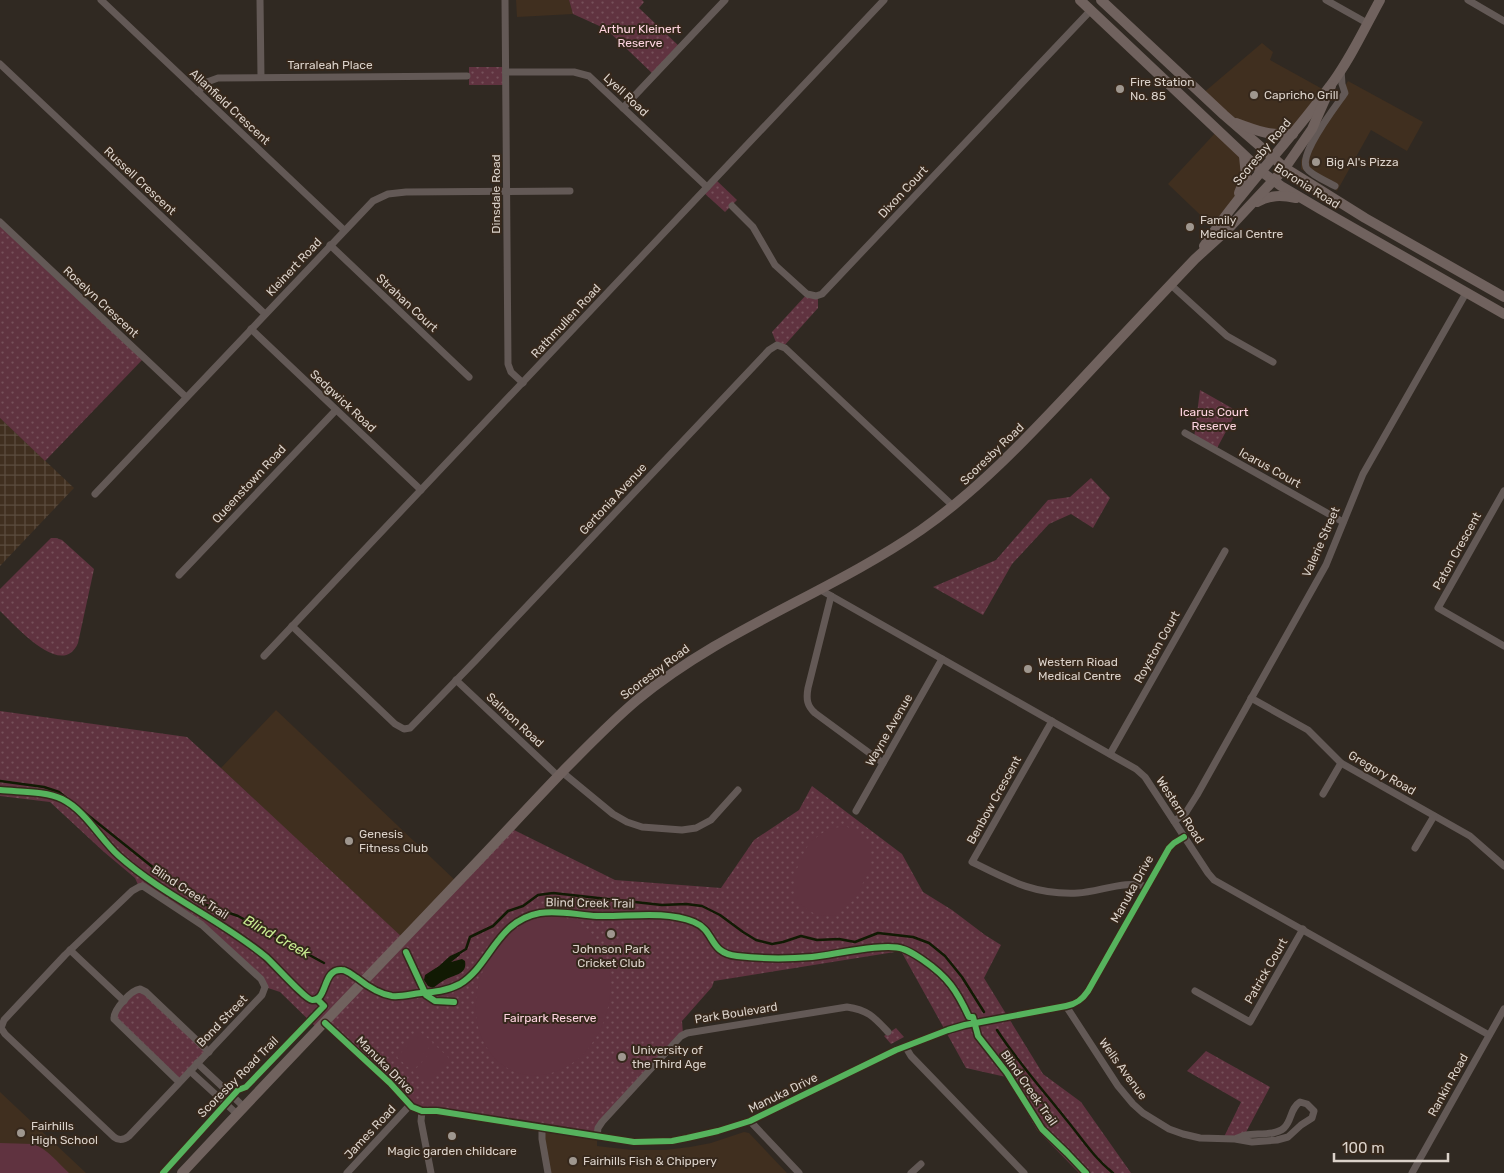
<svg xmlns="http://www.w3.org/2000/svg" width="1504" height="1173" viewBox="0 0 1504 1173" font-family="Rubik,sans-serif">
	<defs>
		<pattern id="industrial-grid" width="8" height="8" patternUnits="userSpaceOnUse" patternTransform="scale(1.25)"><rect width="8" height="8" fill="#402f1f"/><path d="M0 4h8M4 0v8" fill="none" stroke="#5b4c3e"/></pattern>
		<pattern id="green-dots" width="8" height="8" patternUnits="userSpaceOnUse" patternTransform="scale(1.25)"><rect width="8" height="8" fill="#603340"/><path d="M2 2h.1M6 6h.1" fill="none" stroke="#76505a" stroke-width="1.8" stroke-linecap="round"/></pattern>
	</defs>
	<rect width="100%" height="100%" fill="#302922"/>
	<g fill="#402f1f">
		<path d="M516 0H569L573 14 517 17Z"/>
		<path d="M1262 43 1273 52 1270 60 1326 91 1293 134 1231 120 1202 94Z"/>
		<path d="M1348 81 1423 122 1407 151 1371 130 1337 191 1301 169V160Z"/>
		<path d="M1218 130 1244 156 1245 181 1215 229 1168 184Z"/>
		<path d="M276 710 458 883 404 940 221 768Z"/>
		<path d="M0 1092 86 1173H0Z"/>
		<path d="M542 1128 597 1136V1146L632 1150H665L690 1147 711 1143 744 1132 749 1133 787 1173H548Z"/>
	</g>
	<path fill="url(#industrial-grid)" d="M0 418 74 488 0 566Z"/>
	<g fill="url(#green-dots)">
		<path d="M569 0H642L644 2 639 8 680 47 654 75 606 29 573 14Z"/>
		<rect x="469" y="67" width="37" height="18"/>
		<path d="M715 179 737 200 725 212 703 192Z"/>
		<path d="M0 222 144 358 45 461 0 418Z"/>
		<path d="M807 294 818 296V308L783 347 777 345 772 332Z"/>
		<path d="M1200 390 1237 411 1216 450 1194 438Z"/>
		<path d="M1091 478 1110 498 1093 528 1071 514 1049 524 1012 564 983 615 933 587 996 560 1048 500 1070 497Z"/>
		<path d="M51 538H56L62 540 94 569 78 643C62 680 15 625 0 611V589Z"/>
		<path d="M0 711 187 737 221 768 404 939 510 828 615 880 721 888 754 840 799 810 812 786 902 854 923 892 952 910 985 935 1001 945 984 978 1043 1074 1081 1102 1131 1173H1079L1037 1130 1006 1077 966 1068 901 951 714 981 712 987 682 1021 683 1034 602 1122 597 1136 418 1110 325 1023 318 1029 280 992 265 987 207 929 139 887 135 878 104 852 50 802 0 796Z"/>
		<path d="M138 989 209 1052 179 1082 117 1023 114 1013Z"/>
		<path d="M896 1028 904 1037 891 1044 884 1036Z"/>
		<path d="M1206 1051 1270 1087 1244 1136 1223 1139 1241 1102 1187 1071Z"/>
	</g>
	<g fill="#603340">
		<path d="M846 826 870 842V869L855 899 836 915 818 916 795 901V873L809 843 828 829Z"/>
		<path d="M551 916C575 918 587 924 600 945 630 995 593 1080 529 1075 494 1072 474 1036 476 1004 477 963 508 919 551 916Z"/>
		<path d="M420 1032 433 1043 410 1069 397 1057Z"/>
		<path d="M436 1046 449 1058 426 1083 413 1072Z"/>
		<path d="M0 1143 33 1144C48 1149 58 1163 69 1173H0Z"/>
	</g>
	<path fill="#111a03" d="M459 952 460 955 451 962 462 959 465 961C467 972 459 974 451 977 445 979 438 984 433 988L428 986 424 980 425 975 439 966 450 956Z"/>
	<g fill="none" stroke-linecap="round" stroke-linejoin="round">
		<g stroke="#111a03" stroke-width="2.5">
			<path d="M0 781 44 787 59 792 195 901 238 916 324 963"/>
			<path d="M458 954 466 949 470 937 493 926 508 911 523 906 538 895 553 893 662 905 686 904 702 906 720 915 743 932 756 940 772 944 783 942 801 936 817 940 839 939 855 942 878 933 913 937 929 943 945 956 962 977 984 1012"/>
			<path d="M997 1030C1017 1061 1042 1089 1065 1118 1081 1137 1093 1157 1113 1173"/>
		</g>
		<g stroke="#635956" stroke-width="7">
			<path d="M101 0 344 230"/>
			<path d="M260 0 261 77"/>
			<path d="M505 0 508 364 511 372 523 383"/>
			<path d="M1326 0 1367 23"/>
			<path d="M1468 0 1504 21"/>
			<path d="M0 64 265 314"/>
			<path d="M506 72H574L589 76 707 187"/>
			<path d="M198 92 207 82 218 78 467 76"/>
			<path d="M623 108 725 0"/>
			<path d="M1335 186C1328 182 1308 173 1306 167 1300 152 1336 106 1345 93L1342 84 1341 70"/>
			<path d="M732 206 753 227 775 265 807 294 816 296 822 294 1091 10"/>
			<path d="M0 222 186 397"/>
			<path d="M330 245 469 377"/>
			<path d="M1171 285 1227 336 1273 362"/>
			<path d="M251 329 421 490"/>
			<path d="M1185 433 1343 522"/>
			<path d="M1504 491 1438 608 1504 646"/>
			<path d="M95 494 373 201 388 194 406 192 570 191"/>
			<path d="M179 575 336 410"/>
			<path d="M819 589 1136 769 1145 777 1208 873 1214 880 1489 1035"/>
			<path d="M831 596 808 688C806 699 807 706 815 713L883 763"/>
			<path d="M292 626 395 724 404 729 410 728 476 660 769 350 777 345 785 348 953 506"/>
			<path d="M264 656 884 0"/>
			<path d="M456 680 558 776"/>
			<path d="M1251 698 1308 730 1341 763 1470 836 1504 866"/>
			<path d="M1052 721 972 862C1010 881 1035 895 1078 893 1099 892 1128 879 1147 887"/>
			<path d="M1110 754 1225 551"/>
			<path d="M562 772 613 814 627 822 642 827 682 830 696 828 711 820 738 790"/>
			<path d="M1323 794 1341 763"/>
			<path d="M856 811 942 659"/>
			<path d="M1174 821 1185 814 1197 795 1326 565 1363 474 1466 293"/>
			<path d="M1415 848 1434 816"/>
			<path d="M143 886 202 925 261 979 265 987 262 995 129 1136C124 1140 119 1141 114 1137L5 1034 1 1028 4 1020 65 955 132 891 139 887Z"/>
			<path d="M70 950 124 1001"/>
			<path d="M1195 991 1250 1022 1303 929"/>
			<path d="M1066 1006 1118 1086 1133 1104 1143 1113 1169 1129 1183 1134 1200 1138 1235 1139 1252 1142 1277 1140 1288 1137 1301 1125 1312 1118 1314 1111 1307 1104 1300 1102C1290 1108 1292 1121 1284 1128 1275 1136 1257 1133 1246 1135 1242 1136 1238 1138 1235 1139"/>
			<path d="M325 1023 390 1083 412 1107 422 1111H437L634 1142 672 1141 687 1138 718 1131 750 1121 896 1050 948 1030 965 1025 1066 1006C1076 1004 1082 1000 1088 991L1169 848 1174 843 1184 837"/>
			<path d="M905 1046 911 1056 1024 1173"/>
			<path d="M197 1063 244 1107"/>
			<path d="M190 1071 237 1114"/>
			<path d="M179 1082 114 1019C113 1010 131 990 140 989L146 992 209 1052"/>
			<path d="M422 1111 421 1121 431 1173"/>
			<path d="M750 1121 799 1173"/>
			<path d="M542 1128V1139L548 1173"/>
			<path d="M597 1136 598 1128 602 1122 681 1036 687 1033 847 1007C868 1010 874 1017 888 1032"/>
			<path d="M347 1173 410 1105"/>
			<path d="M911 1173 921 1164"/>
			<path d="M1412 1173 1504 1009"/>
		</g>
		<g stroke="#70625e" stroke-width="10">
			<path d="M1080 0 1262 172 1281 186 1320 209 1504 314"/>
			<path d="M1101 0 1224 115 1285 168 1365 218 1504 297"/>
			<path d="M1236 123C1257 131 1271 136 1293 134"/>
			<path d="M1239 193 1246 176 1244 156"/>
			<path d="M1257 202C1270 195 1281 195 1296 198"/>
			<path d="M1204 246C1242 189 1290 141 1330 86 1350 60 1364 29 1380 0"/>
			<path d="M182 1173C273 1075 366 979 458 882 495 844 530 805 567 767 590 744 612 721 637 700 722 629 830 593 921 530 978 490 1025 440 1072 390 1113 346 1154 302 1195 259L1228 229 1285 168 1312 129 1331 86"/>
		</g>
		<g stroke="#36281c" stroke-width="9">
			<g id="cycleway">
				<path d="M0 790C19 792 46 791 62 799 86 811 100 839 119 856 164 896 220 919 266 957 274 964 306 1000 312 1000 328 1001 322 968 342 970 347 970 352 975 357 978 367 986 379 994 392 996 402 997 411 994 421 993 434 992 447 991 460 984 491 965 496 921 540 913 559 910 578 915 597 916 629 917 664 910 694 922 716 931 708 953 737 956 762 959 787 959 812 957 833 955 886 942 903 949 910 951 917 956 923 960 948 977 957 991 969 1017H973L978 1036 1007 1073 1042 1129 1067 1153 1086 1173"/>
				<path d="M406 952 426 995 435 1001 454 1002"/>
				<path d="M325 1023 390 1083 412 1107 422 1111H437L634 1142 672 1141 687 1138 718 1131 750 1121 896 1050 948 1030 965 1025 1066 1006C1076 1004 1082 1000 1088 991L1169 848 1174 843 1184 837"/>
				<path d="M163 1173 238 1090 246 1087 324 1006 317 999"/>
			</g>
		</g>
		<use href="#cycleway" stroke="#56b35d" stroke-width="6"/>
	</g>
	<g fill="#9f978f" stroke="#36281c" stroke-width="2">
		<circle cx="1120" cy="89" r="5"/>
		<circle cx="1254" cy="95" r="5"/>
		<circle cx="1316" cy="162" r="5"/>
		<circle cx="1190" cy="227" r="5"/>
		<circle cx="1028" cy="669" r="5"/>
		<circle cx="349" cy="841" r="5"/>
		<circle cx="611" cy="934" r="5"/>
		<circle cx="622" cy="1057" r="5"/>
		<circle cx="21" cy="1133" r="5"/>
		<circle cx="452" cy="1136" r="5"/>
		<circle cx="573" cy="1161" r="5"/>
	</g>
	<g text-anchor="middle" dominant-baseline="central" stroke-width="4" stroke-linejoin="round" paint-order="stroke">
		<g font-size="12" fill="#fed4e0" stroke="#36281c">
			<text x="640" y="29">Arthur Kleinert<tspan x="640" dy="14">Reserve</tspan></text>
			<text x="1214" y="412">Icarus Court<tspan x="1214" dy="14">Reserve</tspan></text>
			<text x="550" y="1018">Fairpark Reserve</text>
		</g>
		<g font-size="12" fill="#dbd2ca" stroke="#36281c">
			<text x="330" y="65">Tarraleah Place</text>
			<text transform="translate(626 95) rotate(43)">Lyell Road</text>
			<text transform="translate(230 107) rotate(43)">Allanfield Crescent</text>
			<text transform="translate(1262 152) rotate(-50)">Scoresby Road</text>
			<text transform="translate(140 181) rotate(43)">Russell Crescent</text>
			<text transform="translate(1307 186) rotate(32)">Boronia Road</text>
			<text transform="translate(903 192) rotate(-47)">Dixon Court</text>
			<text transform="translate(496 194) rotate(-90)">Dinsdale Road</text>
			<text transform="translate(294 267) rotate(-47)">Kleinert Road</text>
			<text transform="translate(101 302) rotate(43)">Roselyn Crescent</text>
			<text transform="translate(407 303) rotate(43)">Strahan Court</text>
			<text transform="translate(566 321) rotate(-47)">Rathmullen Road</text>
			<text transform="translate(343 401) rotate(43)">Sedgwick Road</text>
			<text transform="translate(992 454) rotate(-44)">Scoresby Road</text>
			<text transform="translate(1270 468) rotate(29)">Icarus Court</text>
			<text transform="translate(249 484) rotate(-47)">Queenstown Road</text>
			<text transform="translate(613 499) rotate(-47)">Gertonia Avenue</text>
			<text transform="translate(1321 542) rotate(-66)">Valerie Street</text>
			<text transform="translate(1457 551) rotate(-61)">Paton Crescent</text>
			<text transform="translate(1157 647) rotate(-61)">Royston Court</text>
			<text transform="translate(655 672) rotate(-37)">Scoresby Road</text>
			<text transform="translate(515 720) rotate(43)">Salmon Road</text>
			<text transform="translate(889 730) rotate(-60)">Wayne Avenue</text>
			<text transform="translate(1382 773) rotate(30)">Gregory Road</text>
			<text transform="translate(994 800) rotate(-61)">Benbow Crescent</text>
			<text transform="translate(1180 810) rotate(57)">Western Road</text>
			<text transform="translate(1132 889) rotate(-61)">Manuka Drive</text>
			<text transform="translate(190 892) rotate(33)">Blind Creek Trail</text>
			<text transform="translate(590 903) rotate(1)">Blind Creek Trail</text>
			<text transform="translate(1266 971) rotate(-60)">Patrick Court</text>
			<text transform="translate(736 1013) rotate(-9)">Park Boulevard</text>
			<text transform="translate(222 1021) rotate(-46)">Bond Street</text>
			<text transform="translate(385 1065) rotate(45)">Manuka Drive</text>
			<text transform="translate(1123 1069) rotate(54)">Wells Avenue</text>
			<text transform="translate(238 1077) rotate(-45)">Scoresby Road Trail</text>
			<text transform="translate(1448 1085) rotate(-61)">Rankin Road</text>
			<text transform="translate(1029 1088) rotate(55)">Blind Creek Trail</text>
			<text transform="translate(783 1093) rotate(-26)">Manuka Drive</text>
			<text transform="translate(370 1132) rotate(-47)">James Road</text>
		</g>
		<g font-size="12" fill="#dbd2ca" stroke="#36281c" text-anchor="start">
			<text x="1130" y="82">Fire Station<tspan x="1130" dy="14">No. 85</tspan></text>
			<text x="1264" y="95">Capricho Grill</text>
			<text x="1326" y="162">Big Al's Pizza</text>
			<text x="1200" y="220">Family<tspan x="1200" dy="14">Medical Centre</tspan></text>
			<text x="1038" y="662">Western Rioad<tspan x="1038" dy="14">Medical Centre</tspan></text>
			<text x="359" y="834">Genesis<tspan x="359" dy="14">Fitness Club</tspan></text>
			<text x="611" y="949" text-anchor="middle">Johnson Park<tspan x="611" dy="14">Cricket Club</tspan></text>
			<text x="632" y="1050">University of<tspan x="632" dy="14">the Third Age</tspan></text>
			<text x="31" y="1126">Fairhills<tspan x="31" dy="14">High School</tspan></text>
			<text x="452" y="1151" text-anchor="middle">Magic garden childcare</text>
			<text x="583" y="1161">Fairhills Fish &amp; Chippery</text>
		</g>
		<g font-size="14" font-style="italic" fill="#caee92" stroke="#36281c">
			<text transform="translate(277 937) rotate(29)">Blind Creek</text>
		</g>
	</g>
	<path d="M1334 1153v8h114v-8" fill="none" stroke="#dbd2ca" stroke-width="2.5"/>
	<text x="1342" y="1153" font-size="15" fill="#dbd2ca" stroke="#36281c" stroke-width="4" paint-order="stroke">100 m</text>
</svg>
